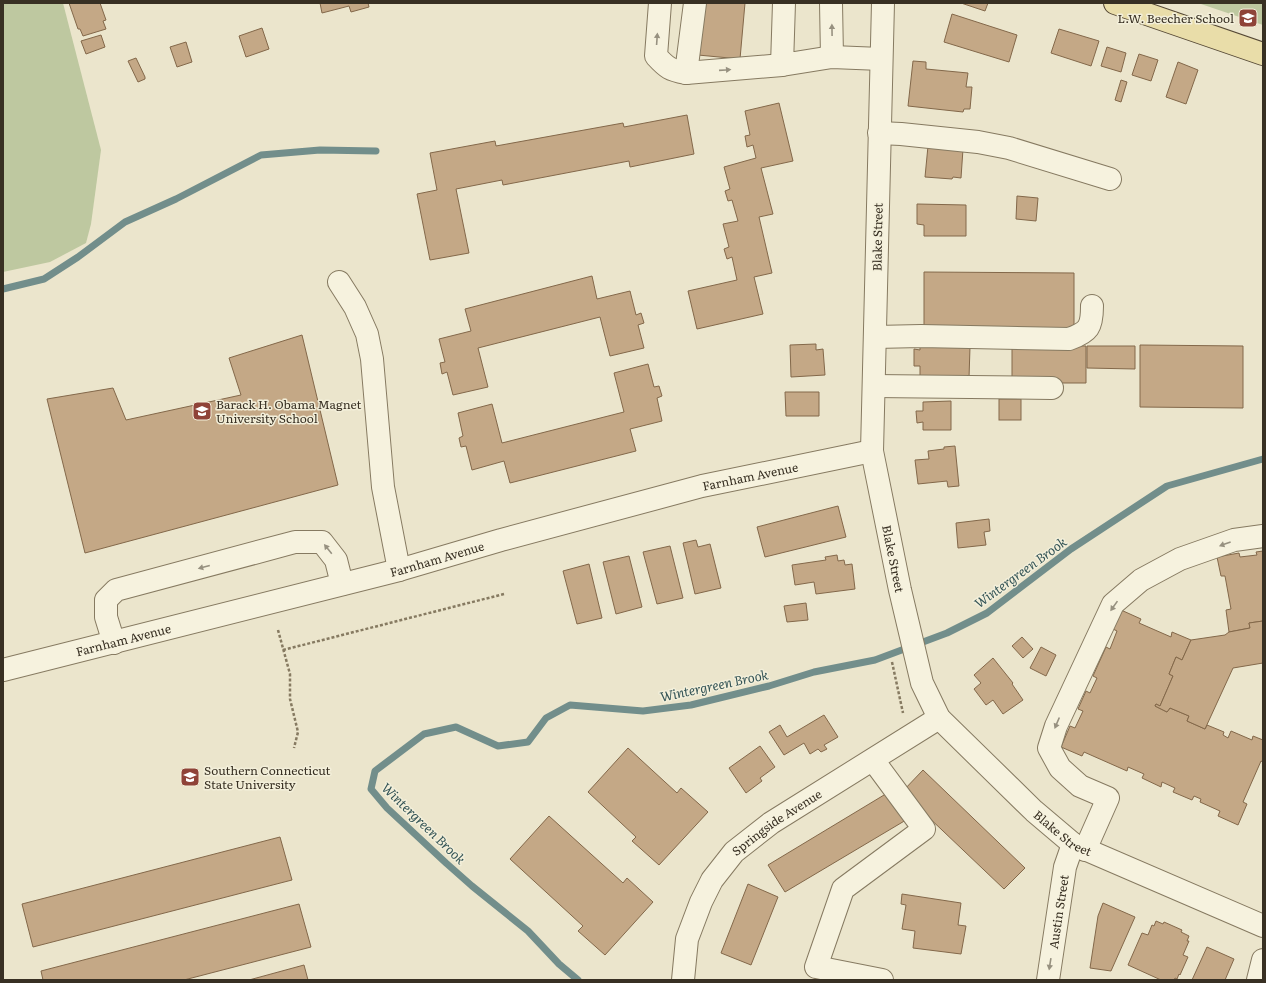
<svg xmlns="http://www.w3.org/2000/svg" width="1266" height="983" viewBox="0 0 1266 983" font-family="Literata,serif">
	<rect width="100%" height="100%" fill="#ebe5cc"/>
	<g fill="#bec8a0">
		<path d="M3 3H63L101 150 91 224 86 243 50 262 3 272Z"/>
		<path d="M1198 3H1263V25Z"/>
	</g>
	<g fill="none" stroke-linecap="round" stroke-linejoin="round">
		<g stroke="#728e8b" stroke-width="7">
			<path d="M3 289 44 279 78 257 125 222 176 199 261 155 320 150 376 151"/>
			<path d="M578 980 559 964 528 931 472 886 446 863 387 808 371 789 375 771 424 734 456 727 498 746 528 742 546 718 570 705 643 711 691 705 769 686 814 672 875 660 947 633 987 613 1071 549 1167 486 1263 459"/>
		</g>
	</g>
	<g fill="#c4a886" stroke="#83684a">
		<path d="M69 3H100L106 20 103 21 106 29 83 36 80 29H78Z"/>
		<path d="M320 3H368L369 7 351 12 349 6 322 13Z"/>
		<path d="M703 3H745L740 59 698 55Z"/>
		<path d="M961 3H988L985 11Z"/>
		<path d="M952 14 1017 35 1009 62 944 42Z"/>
		<path d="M262 28 269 49 246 57 239 36Z"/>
		<path d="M1059 29 1099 41 1091 66 1051 53Z"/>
		<path d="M101 35 105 47 86 54 81 41Z"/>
		<path d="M186 42 192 62 177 67 170 47Z"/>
		<path d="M1107 47 1126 53 1121 72 1101 66Z"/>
		<path d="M1139 54 1158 60 1151 81 1132 75Z"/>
		<path d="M136 58 145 77V79L138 82 128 61Z"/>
		<path d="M913 61 926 62V69L968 73 966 87H972L970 109H964L963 112 908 106Z"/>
		<path d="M1178 62 1198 70 1186 104 1166 97Z"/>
		<path d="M1121 80 1127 82 1121 102 1115 100Z"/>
		<path d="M779 103 793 161 761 168 773 214 759 217 772 273 754 277 763 314 697 329 688 291 737 280 732 257 727 259 724 249 729 247 723 224 738 221 732 200 728 201 725 191 730 189 724 167 756 158 753 145 747 147 745 136 750 135 745 111Z"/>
		<path d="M687 115 694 154 630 167 629 161 503 185 502 180 456 189 469 253 430 260 417 194 437 190 430 153 495 141 496 146 623 123 624 127Z"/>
		<path d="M928 146 963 149 961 178 953 177 952 179 925 177Z"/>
		<path d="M1017 196 1038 198 1036 221 1016 219Z"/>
		<path d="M917 204 966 205V236H924V225L917 224Z"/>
		<path d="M924 272 1074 273V330L924 328Z"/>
		<path d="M592 276 597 299 630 291 636 315 641 313 644 323 638 325 644 348 610 356 600 317 478 348 488 387 453 395 447 372 442 374 440 363 445 362 439 339 471 331 465 309Z"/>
		<path d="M302 335 338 485 85 553 47 399 113 388 126 420 241 395 229 358Z"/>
		<path d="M816 344V350L823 349 825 375 791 377 790 345Z"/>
		<path d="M1012 345 1086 346V383H1012Z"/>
		<path d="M1140 345 1243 346V408L1140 407Z"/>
		<path d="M1087 346H1135V369L1087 368Z"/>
		<path d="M920 347H970L969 378 920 377V366H914V349L920 350Z"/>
		<path d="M648 364 654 387 659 386 662 396 657 398 662 421 630 429 636 451 510 483 504 461 472 470 466 446 461 447 459 438 463 436 458 413 492 404 502 443 624 412 614 373Z"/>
		<path d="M785 392H819V416H786Z"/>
		<rect x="999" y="399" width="22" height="21"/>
		<path d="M951 401V430H923V422L917 423 916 411H923V402Z"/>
		<path d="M955 446 959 486 948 487 947 481 918 484 915 460 929 459 928 451 944 449V447Z"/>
		<path d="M838 506 846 537 765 557 757 527Z"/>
		<path d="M989 519 990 531 984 532 986 545 958 548 956 523Z"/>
		<path d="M696 540 698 547 710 544 721 588 695 594 683 543Z"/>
		<path d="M670 546 683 598 657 604 643 552Z"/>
		<path d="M1263 551V621L1249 623 1250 628 1229 632 1226 610 1231 609 1225 576H1221L1217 557 1239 553 1240 557 1257 555 1256 552Z"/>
		<path d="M837 555 838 561 844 560 845 565 852 564 855 589 816 594 814 582 795 585 792 565 826 560 825 557Z"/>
		<path d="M629 556 642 607 616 614 603 562Z"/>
		<path d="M589 564 602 618 577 624 563 571Z"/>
		<path d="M806 603 808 620 787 622 784 606Z"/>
		<path d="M1121 610 1141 619 1139 623 1171 637 1172 632 1191 640 1182 660 1176 657 1169 674 1173 676 1160 706 1156 704 1155 706 1167 712 1170 708 1189 716 1187 721 1205 729 1207 725 1224 732 1223 735 1228 738 1231 731 1252 740 1253 736 1263 740V762L1261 761 1243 802 1247 804 1238 825 1218 816 1220 811 1200 802 1201 799 1194 796 1192 800 1173 792 1175 788 1162 782 1161 787 1142 778 1144 774 1128 767 1127 771 1084 752 1082 756 1061 747 1070 726 1075 728 1083 711 1078 709 1086 691 1090 693 1097 678 1093 676 1106 647 1110 649 1117 631 1113 629Z"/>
		<path d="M1263 621V663L1233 668 1205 729 1187 721 1189 716 1170 708 1167 712 1155 706 1156 704 1160 706 1173 676 1169 674 1176 657 1182 660 1191 640 1225 635 1229 632 1250 628 1249 623Z"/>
		<path d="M1022 637 1033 649 1023 658 1012 646Z"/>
		<path d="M1041 647 1056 655 1046 676 1030 668Z"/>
		<path d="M993 658 1013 683 1012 684 1023 700 1003 714 993 700 986 705 974 689 981 683 974 675Z"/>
		<path d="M824 715 838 737 824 745 827 749 821 752 818 749 810 754 804 743 784 755 769 732 780 725 787 737Z"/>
		<path d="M760 746 775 767 760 778 762 781 746 793 729 768Z"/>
		<path d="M628 748 677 793 681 788 708 812 659 865 632 841 636 837 588 792Z"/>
		<path d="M923 770 1025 868 1004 889 902 792Z"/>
		<path d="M889 792 906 820 785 892 768 865Z"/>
		<path d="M549 816 623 883 627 878 653 902 605 955 578 931 583 926 510 859Z"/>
		<path d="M280 837 292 880 33 947 22 904Z"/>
		<path d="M748 884 778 897 751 965 721 953Z"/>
		<path d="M902 894 961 903 958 925 966 926 961 954 913 948 915 931 902 929 906 905 901 904Z"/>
		<path d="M1103 903 1135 917 1111 971 1090 968 1098 916Z"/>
		<path d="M299 904 311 947 184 980H43L41 971Z"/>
		<path d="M1156 921 1163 924 1164 922 1182 930 1181 932 1189 936 1187 941H1189L1183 955 1188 957 1180 975 1179 974 1177 979 1175 978 1174 980H1161L1128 965 1142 933 1148 935 1152 925 1154 926Z"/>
		<path d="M1207 947 1234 959 1225 980H1192Z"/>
		<path d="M304 965 308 980H249Z"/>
	</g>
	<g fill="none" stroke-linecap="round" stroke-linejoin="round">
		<g stroke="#867a61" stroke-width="24">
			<g id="minor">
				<path d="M660 3 656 56C667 68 670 70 686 73L782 65"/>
				<path d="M784 3 782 65 832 57 881 59"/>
				<path d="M831 3 832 57"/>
				<path id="s1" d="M883 3 872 451 900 590 922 683 939 718 1034 811 1073 844 1263 926"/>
				<path d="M686 73 695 3"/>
				<path d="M879 133 901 134 978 142 1009 148 1110 179"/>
				<path d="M339 282 355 307 367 334 372 359 383 487 399 570"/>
				<path d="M875 337 921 336 1069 339C1089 332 1092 327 1092 306"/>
				<path d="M874 386 1052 388"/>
				<path d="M114 643 106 617V600L116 590 295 542H322L336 560 342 584"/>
				<path id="s2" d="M3 670 399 570 501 540 702 486 872 451"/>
				<path d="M873 760 924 829 843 889 816 967 882 980"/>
				<path d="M1085 850 1108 798 1080 786 1060 768 1049 748 1056 726 1113 604 1141 580 1180 559 1234 540 1263 536"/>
				<path id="s3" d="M683 980 687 939 701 902 712 880 734 852 771 823 939 718"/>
				<path id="s4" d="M1048 980 1065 867 1073 844"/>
				<path d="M1258 980 1263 960"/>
			</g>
		</g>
		<g stroke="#554835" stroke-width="24">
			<path id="major" d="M1115 3 1263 54"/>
		</g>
		<g stroke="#867a61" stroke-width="2.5" stroke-dasharray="3 2" stroke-linecap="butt">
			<path d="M278 630 290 674V699L298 732 294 748"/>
			<path d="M283 650 504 594"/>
			<path d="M892 662 903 713"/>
		</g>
		<use href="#minor" stroke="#f6f2de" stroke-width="22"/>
		<use href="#major" stroke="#e9dda9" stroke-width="22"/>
	</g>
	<defs><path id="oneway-solid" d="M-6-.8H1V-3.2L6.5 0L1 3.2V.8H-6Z"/></defs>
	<g fill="#979180">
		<use href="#oneway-solid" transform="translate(832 30) rotate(-91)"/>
		<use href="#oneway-solid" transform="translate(657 39) rotate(-86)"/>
		<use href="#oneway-solid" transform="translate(725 70) rotate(-4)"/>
		<use href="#oneway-solid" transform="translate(1225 544) rotate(160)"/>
		<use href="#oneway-solid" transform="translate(328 549) rotate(-129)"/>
		<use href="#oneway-solid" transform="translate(204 567) rotate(165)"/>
		<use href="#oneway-solid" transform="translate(1114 606) rotate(125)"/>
		<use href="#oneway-solid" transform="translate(1057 723) rotate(113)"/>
		<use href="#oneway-solid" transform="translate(1050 964) rotate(99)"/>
	</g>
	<defs>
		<g id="school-square" transform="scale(1)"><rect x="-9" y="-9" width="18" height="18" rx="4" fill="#8f4338" stroke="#f3efda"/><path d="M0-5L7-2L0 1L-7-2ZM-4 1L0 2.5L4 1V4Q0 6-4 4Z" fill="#fff"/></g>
		<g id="university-square" transform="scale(1)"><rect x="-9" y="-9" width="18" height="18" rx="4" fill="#8f4338" stroke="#f3efda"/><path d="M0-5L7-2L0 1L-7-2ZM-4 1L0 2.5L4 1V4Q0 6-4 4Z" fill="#fff"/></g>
	</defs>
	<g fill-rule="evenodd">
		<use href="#school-square" x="1248" y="18"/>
		<use href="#school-square" x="202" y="411"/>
		<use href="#university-square" x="190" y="777"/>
	</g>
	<g text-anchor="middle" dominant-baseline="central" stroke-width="3" stroke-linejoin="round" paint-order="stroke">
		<g font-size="12" fill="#383023" stroke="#f3efda" text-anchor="start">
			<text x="1234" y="18" text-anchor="end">L.W. Beecher School</text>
			<text x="216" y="404">Barack H. Obama Magnet<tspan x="216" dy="14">University School</tspan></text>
			<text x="204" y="770">Southern Connecticut<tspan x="204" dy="14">State University</tspan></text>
		</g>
		<g font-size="12" fill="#383023" stroke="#f3efda">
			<text transform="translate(877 237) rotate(-89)">Blake Street</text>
			<text stroke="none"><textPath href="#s2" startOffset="772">Farnham Avenue</textPath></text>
			<text stroke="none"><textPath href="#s2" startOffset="448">Farnham Avenue</textPath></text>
			<text stroke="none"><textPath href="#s1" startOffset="558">Blake Street</textPath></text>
			<text stroke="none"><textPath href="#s2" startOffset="124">Farnham Avenue</textPath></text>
			<text stroke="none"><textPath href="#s3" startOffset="193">Springside Avenue</textPath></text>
			<text stroke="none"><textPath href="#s1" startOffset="894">Blake Street</textPath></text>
			<text stroke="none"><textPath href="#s4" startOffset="69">Austin Street</textPath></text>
		</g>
		<g font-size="13" font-style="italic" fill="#345456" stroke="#f3efda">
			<text transform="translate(1020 572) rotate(-36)">Wintergreen Brook</text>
			<text transform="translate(714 685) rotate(-12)">Wintergreen Brook</text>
			<text transform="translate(424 823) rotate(44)">Wintergreen Brook</text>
		</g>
	</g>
	<rect width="1266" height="983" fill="none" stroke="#383023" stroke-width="8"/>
</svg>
